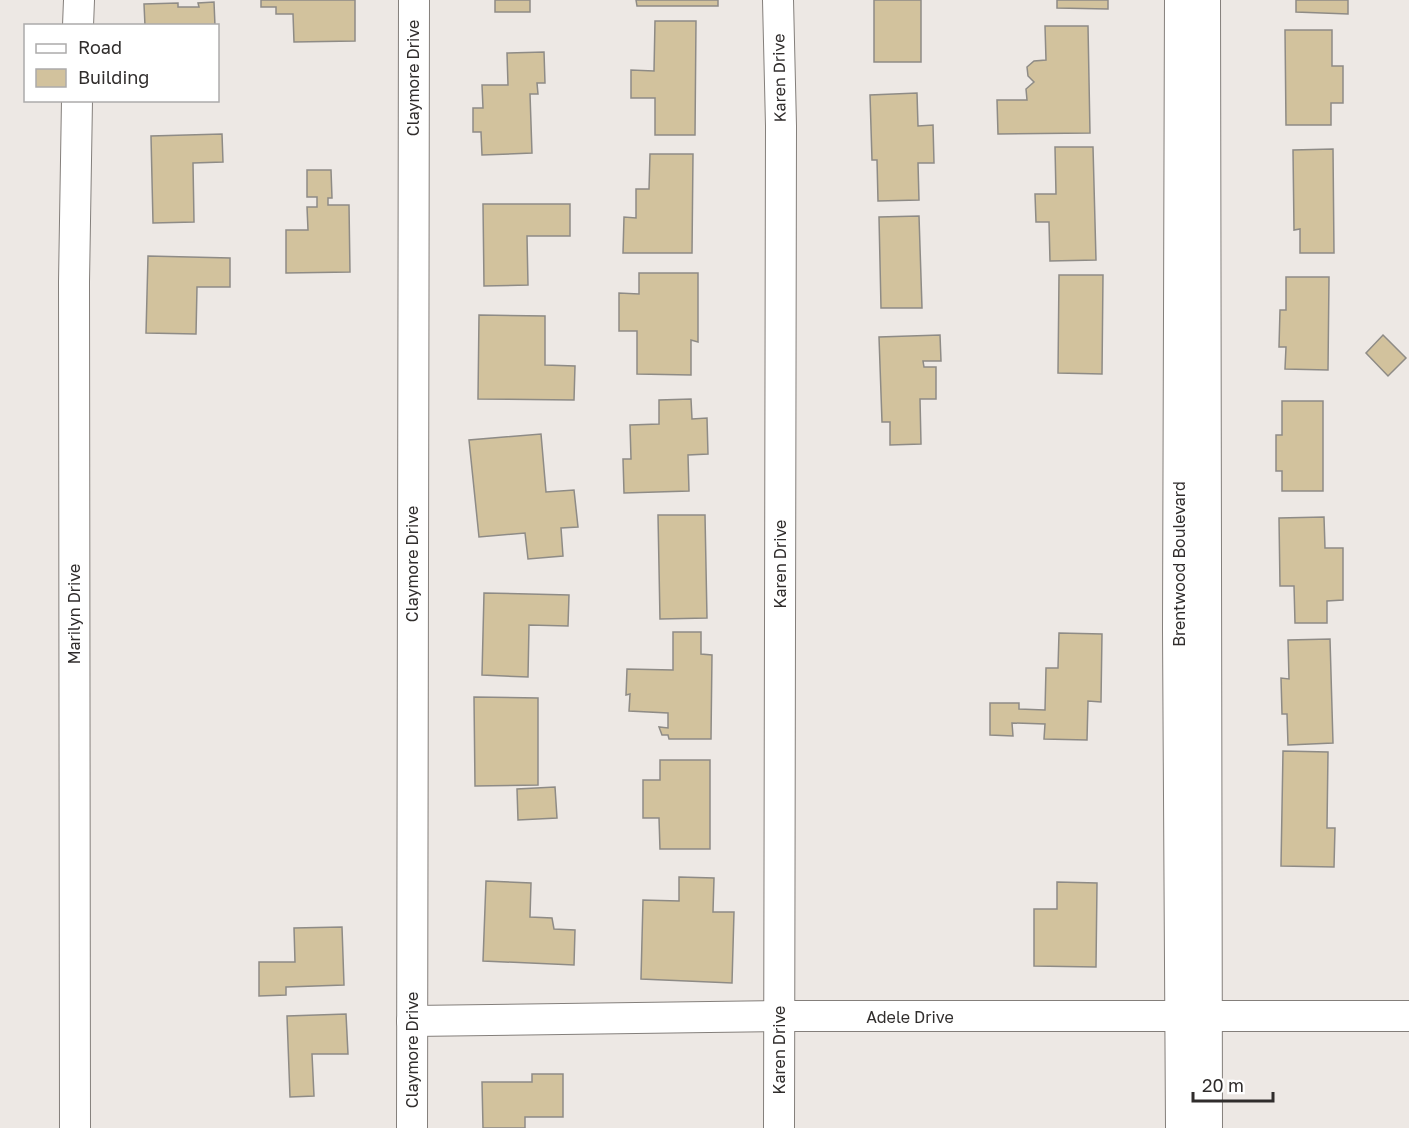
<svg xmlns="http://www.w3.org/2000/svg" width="1409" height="1128" viewBox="0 0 1409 1128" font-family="'Golos Text',sans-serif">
	<rect width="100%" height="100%" fill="#ede8e4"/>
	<g fill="#d2c29d" stroke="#8e8b86" stroke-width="1.5">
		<path d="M261 0H355V41L294 42 293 14H276V7H261Z"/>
		<rect x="495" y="0" width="35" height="12"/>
		<path d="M636 0H718V6H637Z"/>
		<rect x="874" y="0" width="47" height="62"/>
		<path d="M1057 0H1108V9L1057 8Z"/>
		<path d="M1296 0H1348V14L1296 12Z"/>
		<path d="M214 2 215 26H145L144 4 178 3V7H199L198 3Z"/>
		<path d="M655 21H696L695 135H655V98H631V70L654 71Z"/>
		<path d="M1045 26H1088L1090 133 998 134 997 100H1027L1026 89 1034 82 1028 76 1027 67 1034 61 1046 60Z"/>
		<path d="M1285 30H1332V66H1343V103H1331V125H1286Z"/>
		<path d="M544 52 545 83H537L538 94H530L532 153 482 155 481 132H473V108H483L482 85H508L507 53Z"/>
		<path d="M917 93 918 126 933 125 934 163H918L919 200 878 201 877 160H872L870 95Z"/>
		<path d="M222 134 223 162 193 163 194 222 153 223 151 136Z"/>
		<path d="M1055 147H1093L1096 260 1050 261 1049 222H1036L1035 194H1056Z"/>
		<path d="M1333 149 1334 253H1300V229L1294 230 1293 150Z"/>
		<path d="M650 154H693L692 253H623L624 217 636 218V189H649Z"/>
		<path d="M307 170H331L332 198H328V205H349L350 272 286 273V230H308L307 207H317V197H307Z"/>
		<path d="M483 204H570V236H527L528 285 484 286Z"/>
		<path d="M919 216 922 308H881L879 217Z"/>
		<path d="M148 256 230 258V287H197L196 334 146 333Z"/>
		<path d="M639 273H698V342L691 340V375L637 374V331H619V293L639 294Z"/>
		<path d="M1059 275H1103L1102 374 1058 373Z"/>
		<path d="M1286 277H1329L1328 370 1285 369 1286 347H1279L1280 310H1286Z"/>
		<path d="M479 315 545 316V365L575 366 574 400 478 399Z"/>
		<path d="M940 335 941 361H923L924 367H936V399H920L921 444 890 445V422H882L879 337Z"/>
		<path d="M1383 335 1406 358 1388 376 1366 353Z"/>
		<path d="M691 399 692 419 707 418 708 454 688 455 689 491 624 493 623 459H631L630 425 659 424V400Z"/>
		<path d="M1282 401H1323V491H1282V471H1276V435H1282Z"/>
		<path d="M541 434 546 492 574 490 578 527 561 528 563 556 528 559 525 533 479 537 469 440Z"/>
		<path d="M658 515H705L707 618 660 619Z"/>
		<path d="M1324 517 1325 548H1343V600L1327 601V623H1295L1294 586H1280L1279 518Z"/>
		<path d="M484 593 569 595 568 626 529 625 528 677 482 675Z"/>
		<path d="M673 632H701V654L712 655 711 739H669L668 735H662L659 727 668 728V713L629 711 630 694 626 695 627 669 673 670Z"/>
		<path d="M1059 633 1102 634 1101 702 1088 701 1087 740 1044 739 1045 724 1012 723 1013 736 990 735V703H1019V709L1045 710 1046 668H1058Z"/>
		<path d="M1330 639 1333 743 1288 745 1287 714H1282L1281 678 1289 679 1288 640Z"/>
		<path d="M474 697 538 698V785L475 786Z"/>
		<path d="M1283 751 1328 752 1327 828H1335L1334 867 1281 866Z"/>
		<path d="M660 760H710V849H660L659 818H643V780H660Z"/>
		<path d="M555 787 557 818 518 820 517 789Z"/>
		<path d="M679 877 714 878 713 912H734L732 983 641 979 643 900 679 901Z"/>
		<path d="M486 881 531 883 530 917 552 918 554 929 575 930 574 965 483 961Z"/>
		<path d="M1057 882 1097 883 1096 967 1034 966V909H1057Z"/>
		<path d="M342 927 344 985 286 987V995L259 996V962H295L294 928Z"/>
		<path d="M346 1014 348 1054H312L314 1096 290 1097 287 1016Z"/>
		<path d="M532 1074H563V1117H525V1128H483L482 1082H532Z"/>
	</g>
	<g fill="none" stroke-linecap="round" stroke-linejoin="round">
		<g stroke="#847f7b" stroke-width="32">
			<g id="minor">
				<path d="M778 0 781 126 779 1128"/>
				<path d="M1180 0 1178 630 1181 1128"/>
				<path d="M1205 0 1207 1128"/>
				<path d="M78 26 79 0"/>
				<path d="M412 1021 779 1016H1409"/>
				<path d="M75 1128 74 282 77 100"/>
				<path d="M412 1128 414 0"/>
			</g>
		</g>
		<use href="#minor" stroke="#fff" stroke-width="30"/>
	</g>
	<g text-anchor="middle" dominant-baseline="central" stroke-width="4.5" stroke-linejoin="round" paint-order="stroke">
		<g font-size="16" fill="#302d2c" stroke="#fff">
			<text transform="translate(413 78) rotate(-90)">Claymore Drive</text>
			<text transform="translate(779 78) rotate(-91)">Karen Drive</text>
			<text transform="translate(412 564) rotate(-90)">Claymore Drive</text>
			<text transform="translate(780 564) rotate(-90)">Karen Drive</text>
			<text transform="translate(1179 564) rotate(-90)">Brentwood Boulevard</text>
			<text transform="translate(74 614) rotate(-90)">Marilyn Drive</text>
			<text x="910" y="1017">Adele Drive</text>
			<text transform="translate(412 1050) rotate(-90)">Claymore Drive</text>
			<text transform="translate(779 1050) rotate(-90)">Karen Drive</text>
		</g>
	</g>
	<rect x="24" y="24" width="195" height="78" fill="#ffffff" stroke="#acabab" stroke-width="1.5"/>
	<rect x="36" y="44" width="30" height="9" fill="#ffffff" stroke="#acabab" stroke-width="1.5"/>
	<text x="78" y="54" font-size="18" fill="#302d2c">Road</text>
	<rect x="36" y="69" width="30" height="18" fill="#d2c29d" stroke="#acabab" stroke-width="1.5"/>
	<text x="78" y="84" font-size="18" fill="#302d2c">Building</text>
	<path d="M1193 1092v9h80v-9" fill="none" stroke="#302d2c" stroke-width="3"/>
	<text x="1202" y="1092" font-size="18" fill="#302d2c" stroke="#ffffff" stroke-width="4.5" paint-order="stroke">20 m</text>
</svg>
